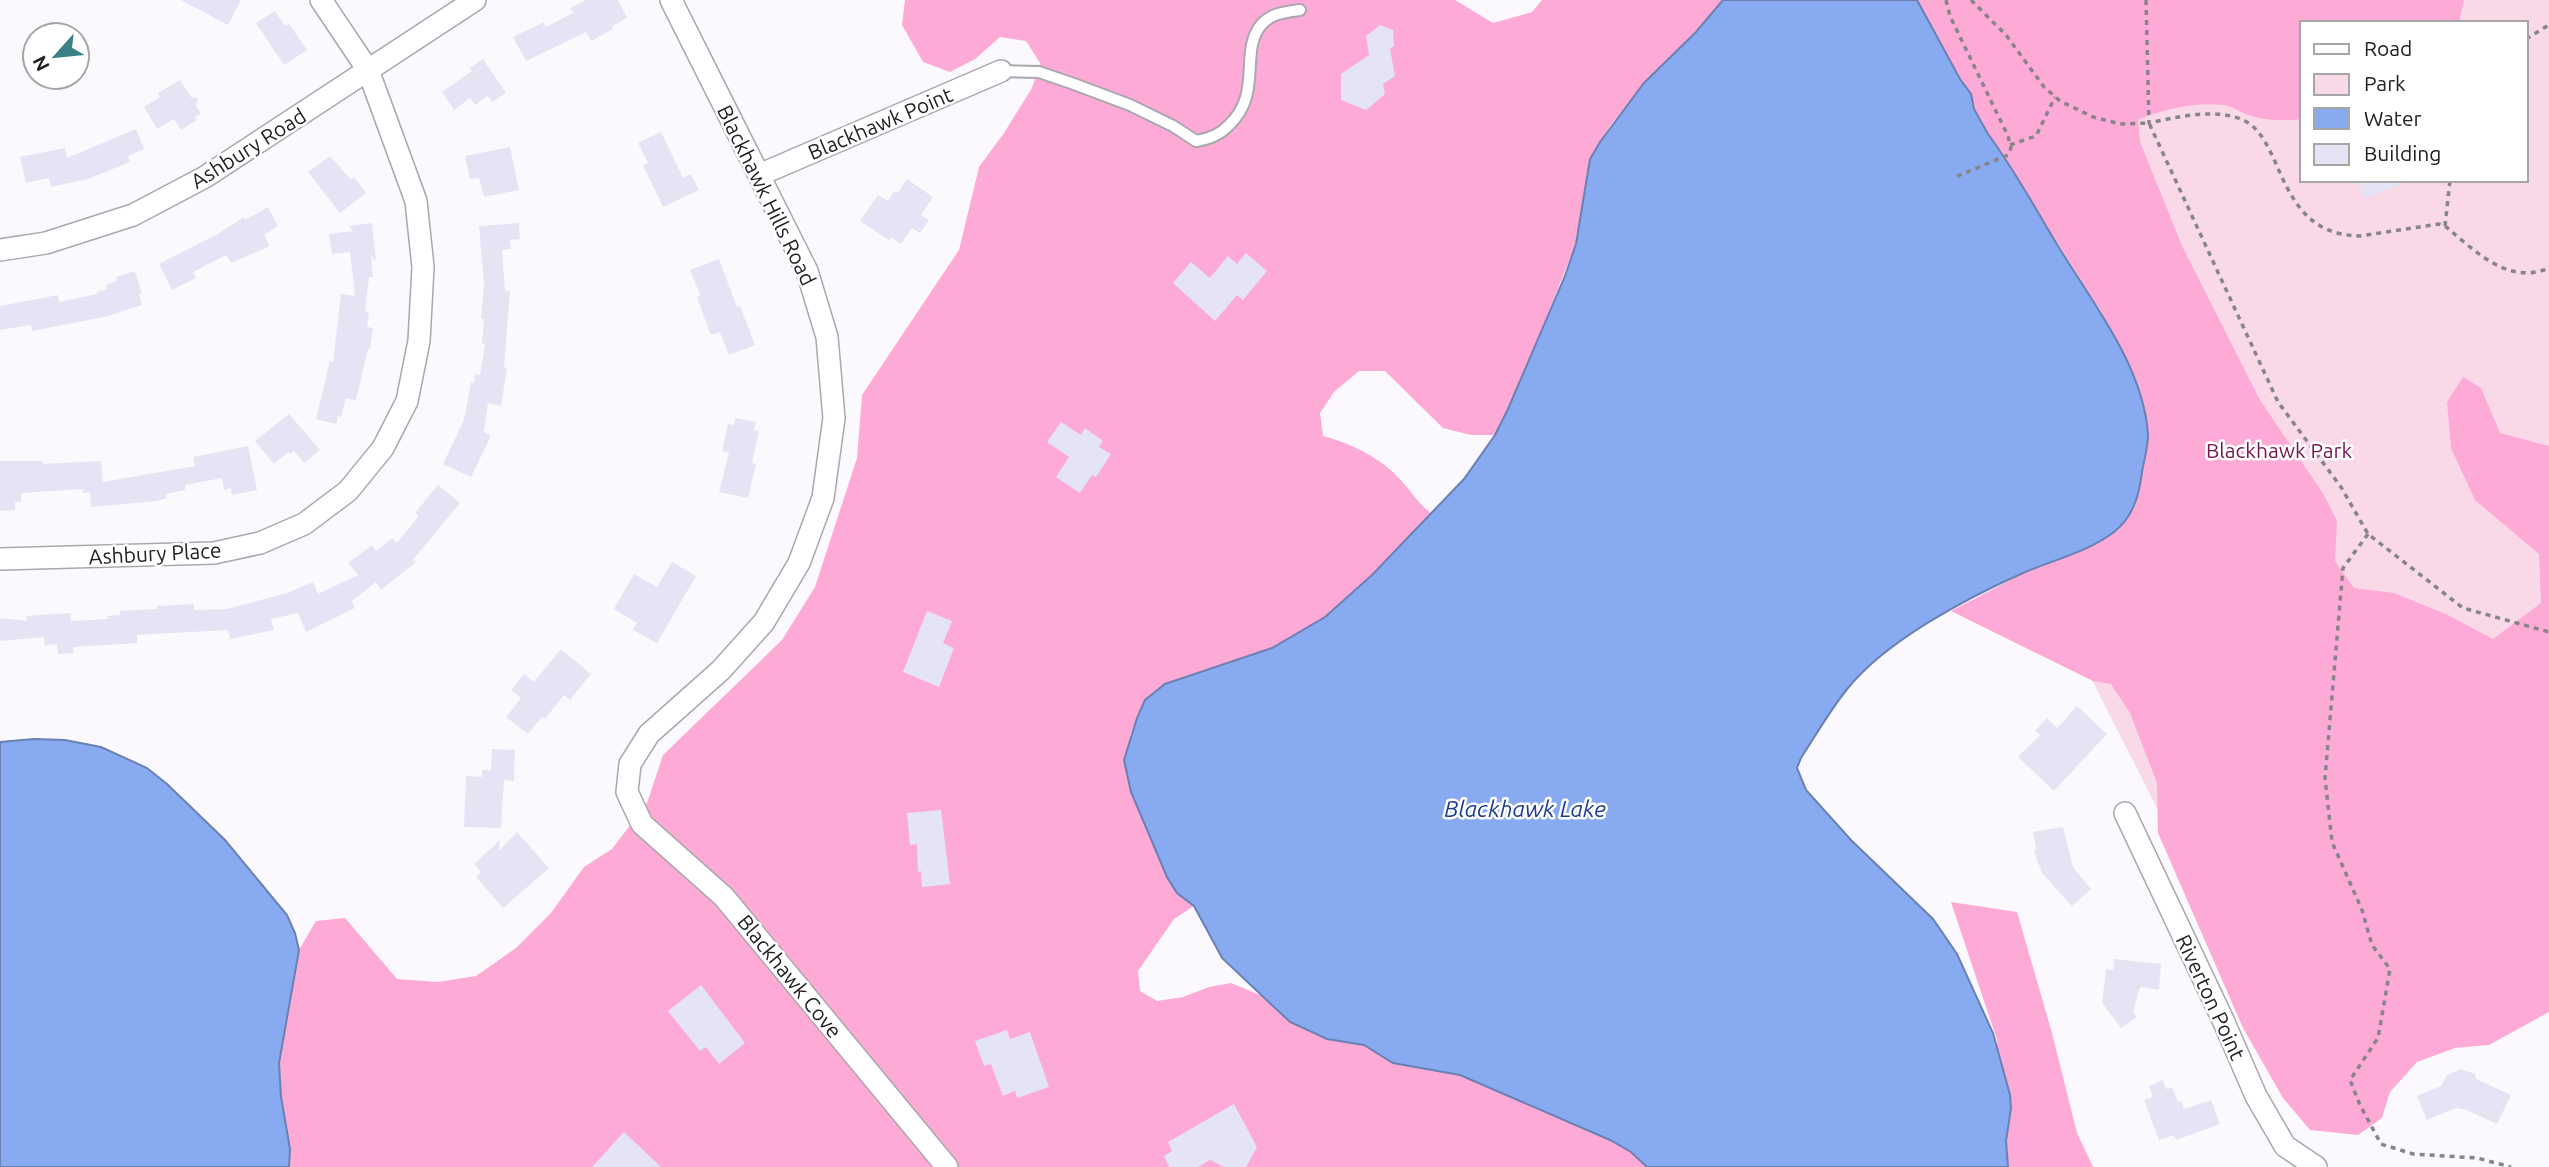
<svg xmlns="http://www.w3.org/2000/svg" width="2549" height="1167" viewBox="0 0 2549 1167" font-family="Ubuntu,sans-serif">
	<rect width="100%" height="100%" fill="#fbf9fe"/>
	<path fill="#f9d8e8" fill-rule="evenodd" d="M1746 0H2549V972L2303 1095ZM2302 23H2526V180H2302Z"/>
	<g fill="#feaad6">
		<path d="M905 0H1455L1493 23 1532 12 1542 0H1723L1696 31 1644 83 1610 126 1590 159 1576 244 1521 380 1495 435H1471L1443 428 1385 371H1359L1334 392 1320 413 1323 436C1350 443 1377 456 1397 476 1410 489 1417 503 1432 514L1372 575 1325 617 1272 648 1165 684 1145 700 1130 735 1132 795 1167 877 1177 893 1194 906 1174 919 1138 971 1140 991 1157 1001 1183 997 1209 987 1231 983 1260 995 1290 1022 1327 1039 1364 1045 1393 1063 1460 1075 1610 1140 1631 1152 1647 1167H289L290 1149 281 1097 279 1063 299 950 316 921 345 918 397 979 438 982 476 976 516 948 551 913 584 867 612 849 647 803 663 755 782 640 815 587 857 458 862 395 959 250 979 167 1004 133 1032 88 1040 63 1026 41 1000 37 975 59 950 72 923 62 902 25Z"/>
		<path d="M1917 0H2464L2459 23H2302V119C2283 121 2267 121 2248 115 2240 112 2232 106 2223 105 2196 102 2163 109 2138 120L2140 142 2183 248 2260 400 2324 495 2337 521 2335 561 2354 588 2394 593 2448 615 2493 639 2541 603 2539 554 2475 500 2451 448 2447 402 2463 377 2481 388 2500 433 2549 446V1012L2489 1045 2455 1048 2417 1062 2390 1092 2382 1118 2358 1135 2310 1130 2283 1098 2243 1028 2158 833 2157 783 2130 713 2111 684 2093 681 1951 611 2024 573 2102 541 2135 507 2140 487 2148 437 2137 388 2101 311 1988 134 1974 109 1971 94 1960 79Z"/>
		<path d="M1951 902 2017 912 2052 1033 2077 1133 2093 1167H2001L1997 1040Z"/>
	</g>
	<g fill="#87aaf1" stroke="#6981b3" stroke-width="2">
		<path d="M1723 0H1917L1960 79 1971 94 1974 109 1988 134C2014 169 2035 208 2058 246 2092 302 2144 367 2148 435 2148 447 2144 460 2142 472 2139 495 2134 516 2114 532 2088 552 2053 560 2023 573 1967 598 1887 640 1848 688 1830 710 1816 735 1801 758L1797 768 1806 790 1851 840 1933 919 1957 954 1993 1033 2010 1095 2011 1108 2006 1141 2008 1167H1647L1631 1152 1610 1140 1460 1075 1393 1063 1364 1045 1327 1039 1290 1022 1222 958 1194 906 1177 893 1167 877 1131 792 1124 760 1137 718 1145 700 1165 684 1272 648 1325 617 1372 575 1464 479 1495 435 1508 409 1565 276 1576 244 1590 159 1600 142 1644 83 1696 32Z"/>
		<path d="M34 739 65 740 101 747 147 768 167 784 225 840 287 915 295 933 299 950 279 1063 281 1097 290 1149 289 1167H0V742Z"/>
	</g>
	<g fill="#e4e4f5">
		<path d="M181 0H241L228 25Z"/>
		<path d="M586 0H618L627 18 612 26 613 29 591 41 586 32 526 61 513 37 544 22 546 27 573 13 570 8Z"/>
		<path d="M275 11 285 26 289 24 307 50 284 65 256 23Z"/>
		<path d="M1380 25 1393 30 1394 46 1390 49 1395 76 1383 84 1385 94 1366 110 1341 100V74L1369 55 1366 36Z"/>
		<path d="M483 59 506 93 492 102 488 96 475 105 470 98 454 110 442 92 472 71 470 68Z"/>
		<path d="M180 80 191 97 198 98 196 106 201 114 195 117 197 120 181 130 174 119 157 129 144 107 160 97 158 93Z"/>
		<path d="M136 129 144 149 128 156 130 162 88 179 51 187 49 178 26 183 20 157 65 148 67 158Z"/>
		<path d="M661 132 683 178 691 174 699 190 663 207 643 165 648 163 638 143Z"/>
		<path d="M510 147 519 190 484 197 479 178 470 179 465 156Z"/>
		<path d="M330 156 351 180 354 177 366 193 340 213 308 172Z"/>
		<path d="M907 179 933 197 921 215 929 220 920 233 912 228 901 244 891 237 889 240 860 221 878 195 888 201 894 191 898 193Z"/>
		<path d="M2357 180H2408V182L2364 198Z"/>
		<path d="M268 207 278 226 264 235 270 246 231 263 226 255 193 272 196 278 172 290 159 264 216 235 244 217 245 220Z"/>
		<path d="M372 223 376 261 371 255 373 277H369L365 312 369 313 367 327 373 328 370 349H368L356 400 346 398 341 417 338 416 336 424 316 419 330 361 333 362 341 294 355 296 350 252 332 254 329 234 353 231 349 226Z"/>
		<path d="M519 223 520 239 510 240 511 249 502 250 505 290 510 291 504 367 507 368 501 406 488 403 484 432 491 436 471 477 443 464 464 420 471 382 474 383 475 374 480 375 485 344H482L484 319H481L484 284 479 226Z"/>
		<path d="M1246 253 1267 271 1243 300 1237 295 1215 321 1173 283 1191 262 1210 278 1228 256 1237 264Z"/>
		<path d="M719 259 737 307 740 306 755 345 729 355 720 332 711 335 697 298 700 294 690 270Z"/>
		<path d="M135 271 142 294H139L142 305 104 317 32 331 31 325 0 330V306L58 295 59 302 97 294V292L107 289 106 285 117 281 116 277Z"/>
		<path d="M289 414 320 450 304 463 294 451 290 454 288 452 274 464 255 441Z"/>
		<path d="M736 418 756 422 754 430 759 431 752 463 756 464 748 498 719 492 729 453 722 451 728 424 734 425Z"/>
		<path d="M1061 422 1081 435 1085 428 1103 441 1099 447 1111 454 1096 477 1092 475 1080 493 1056 477 1069 457 1047 442Z"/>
		<path d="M248 446 257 490 232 495 231 488 224 490 222 478 185 485V490L166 494 167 498 157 501 91 507 90 492 83 493V489L21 493V502H15V510L0 511V461H43V464L101 461 103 482 195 466 193 457Z"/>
		<path d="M438 485 460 503 413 560 416 562 381 590 376 582 352 601 355 608 306 632 298 613 271 619 274 630 230 639 228 630 137 635V643L73 647 74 653 58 654 57 644 45 645 44 637 0 641V618L27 621 26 616 70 613 71 621 108 619 107 616 120 615V611L157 609V606L194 604V610L227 609 287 593 313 582 318 594 358 575 348 563 372 545 376 551 392 538 397 543 419 516 415 513Z"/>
		<path d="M672 562 696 576 657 643 633 630 637 623 614 609 634 574 657 587Z"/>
		<path d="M927 611 952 621 943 643 954 648 939 687 903 672Z"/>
		<path d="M561 649 591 674 570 700 564 695 545 719 542 717 528 734 506 717 521 698 511 690 524 674 534 682Z"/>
		<path d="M2077 706 2107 734 2054 791 2018 757 2040 735 2035 731 2047 718 2057 728Z"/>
		<path d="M492 749 515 750 514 781 504 780 501 828 464 827 466 776 482 777V770H491Z"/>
		<path d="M941 810 950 884 922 887 921 871 918 872 917 844 910 845 907 813Z"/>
		<path d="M2063 827 2073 867 2091 889 2072 906 2042 873 2034 852 2036 849 2033 832Z"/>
		<path d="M517 832 549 868 503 908 476 877 481 872 474 864 500 840 499 851Z"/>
		<path d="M2114 959 2161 964 2159 990 2140 987 2133 1012 2137 1017 2121 1028 2102 1003 2106 969 2113 970Z"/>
		<path d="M701 985 745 1043 719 1064 706 1047 700 1051 668 1011Z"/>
		<path d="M1007 1030 1010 1039 1030 1032 1049 1087 1017 1098 1015 1091 1003 1096 991 1064 984 1066 975 1041Z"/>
		<path d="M2461 1069 2475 1074 2476 1079 2511 1095 2497 1124 2464 1109 2456 1108 2427 1120 2417 1096 2441 1086 2447 1075Z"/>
		<path d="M2163 1080 2166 1089 2172 1087 2178 1102 2181 1100 2184 1109 2211 1100 2220 1124 2176 1140 2174 1135 2159 1140 2144 1100 2153 1097 2149 1086Z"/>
		<path d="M1234 1104 1257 1147 1246 1167H1224L1210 1160 1198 1167H1169L1164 1156 1172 1151 1168 1142Z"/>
		<path d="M624 1132 661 1167H592Z"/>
	</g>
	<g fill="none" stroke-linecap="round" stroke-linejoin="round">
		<g stroke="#aaa7ae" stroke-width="14">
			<path id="service" d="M1001 71 1039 72 1074 84 1130 105 1173 126 1196 141C1209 139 1220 135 1229 125 1263 93 1239 52 1261 25 1271 13 1286 12 1300 10"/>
		</g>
		<g stroke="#aaa7ae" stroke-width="24">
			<g id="minor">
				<path d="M671 0 807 271 827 337 834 418 823 498 799 563 764 622 721 670 649 734 630 764 627 792 642 824 724 897 947 1167"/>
				<path d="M759 175 1001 71"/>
				<path d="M0 250 46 243 133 215 205 177 475 0"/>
				<path d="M0 559 214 553 260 543 304 524 348 491 383 448 407 401 419 341 423 267 416 201 368 70 321 0"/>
				<path d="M2125 813 2223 1020 2256 1096 2285 1146 2316 1167"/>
			</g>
		</g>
		<g stroke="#878589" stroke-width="3.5" stroke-dasharray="5 5" stroke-linecap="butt">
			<path d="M1946 0 1950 16 2008 136 2011 148 2008 155 1955 177"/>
			<path d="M1971 0 2006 35 2044 87 2060 101 2093 117 2120 124 2149 123 2278 402 2341 487 2368 534 2463 608 2549 632"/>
			<path d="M2146 0 2149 123C2177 117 2217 107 2245 121 2260 129 2267 145 2274 159 2292 202 2309 235 2360 236L2439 224 2445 226C2474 250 2508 286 2549 268"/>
			<path d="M2526 39 2549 25"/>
			<path d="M2010 145 2036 136 2055 97"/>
			<path d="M2445 226 2450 180"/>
			<path d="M2368 534 2343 568 2325 778 2332 842 2362 910 2372 945 2390 969 2378 1038 2350 1080 2360 1105 2381 1144 2413 1154 2477 1158 2511 1167"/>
		</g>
		<use href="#service" stroke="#fff" stroke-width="10"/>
		<use href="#minor" stroke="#fff" stroke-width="21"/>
	</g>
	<g text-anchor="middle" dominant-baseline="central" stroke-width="5" stroke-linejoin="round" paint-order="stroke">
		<g font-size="21" fill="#222023" stroke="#fff">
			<text transform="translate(880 123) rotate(-23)">Blackhawk Point</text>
			<text transform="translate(248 148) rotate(-32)">Ashbury Road</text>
			<text transform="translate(767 195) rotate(64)">Blackhawk Hills Road</text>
			<text transform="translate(155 553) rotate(-3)">Ashbury Place</text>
			<text transform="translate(790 976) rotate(51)">Blackhawk Cove</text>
			<text transform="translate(2211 997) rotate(65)">Riverton Point</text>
		</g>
		<g font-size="21" fill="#751652" stroke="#fff">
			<text x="2279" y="450">Blackhawk Park</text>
		</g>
		<g font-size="23" font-style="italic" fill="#1d3e90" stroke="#fff">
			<text x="1525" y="808">Blackhawk Lake</text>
		</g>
	</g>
	<rect x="2300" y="21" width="228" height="161" fill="#ffffff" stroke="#a7a6a7" stroke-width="2"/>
	<rect x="2314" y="44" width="35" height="10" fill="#ffffff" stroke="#a7a6a7" stroke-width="2"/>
	<text x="2364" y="56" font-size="21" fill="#222023">Road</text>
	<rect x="2314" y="74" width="35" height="21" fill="#f9d8e8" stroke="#a7a6a7" stroke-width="2"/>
	<text x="2364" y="91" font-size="21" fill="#222023">Park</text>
	<rect x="2314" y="108" width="35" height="21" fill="#87aaf1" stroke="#a7a6a7" stroke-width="2"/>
	<text x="2364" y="126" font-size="21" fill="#222023">Water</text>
	<rect x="2314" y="144" width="35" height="21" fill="#e4e4f5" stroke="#a7a6a7" stroke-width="2"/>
	<text x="2364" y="161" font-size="21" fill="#222023">Building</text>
	<g transform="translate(56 56) rotate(243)"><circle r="33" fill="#ffffff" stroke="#a7a6a7" stroke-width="2"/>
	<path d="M0-5L12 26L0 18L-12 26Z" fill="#398187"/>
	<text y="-10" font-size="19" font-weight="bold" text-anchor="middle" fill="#222023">N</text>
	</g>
</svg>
